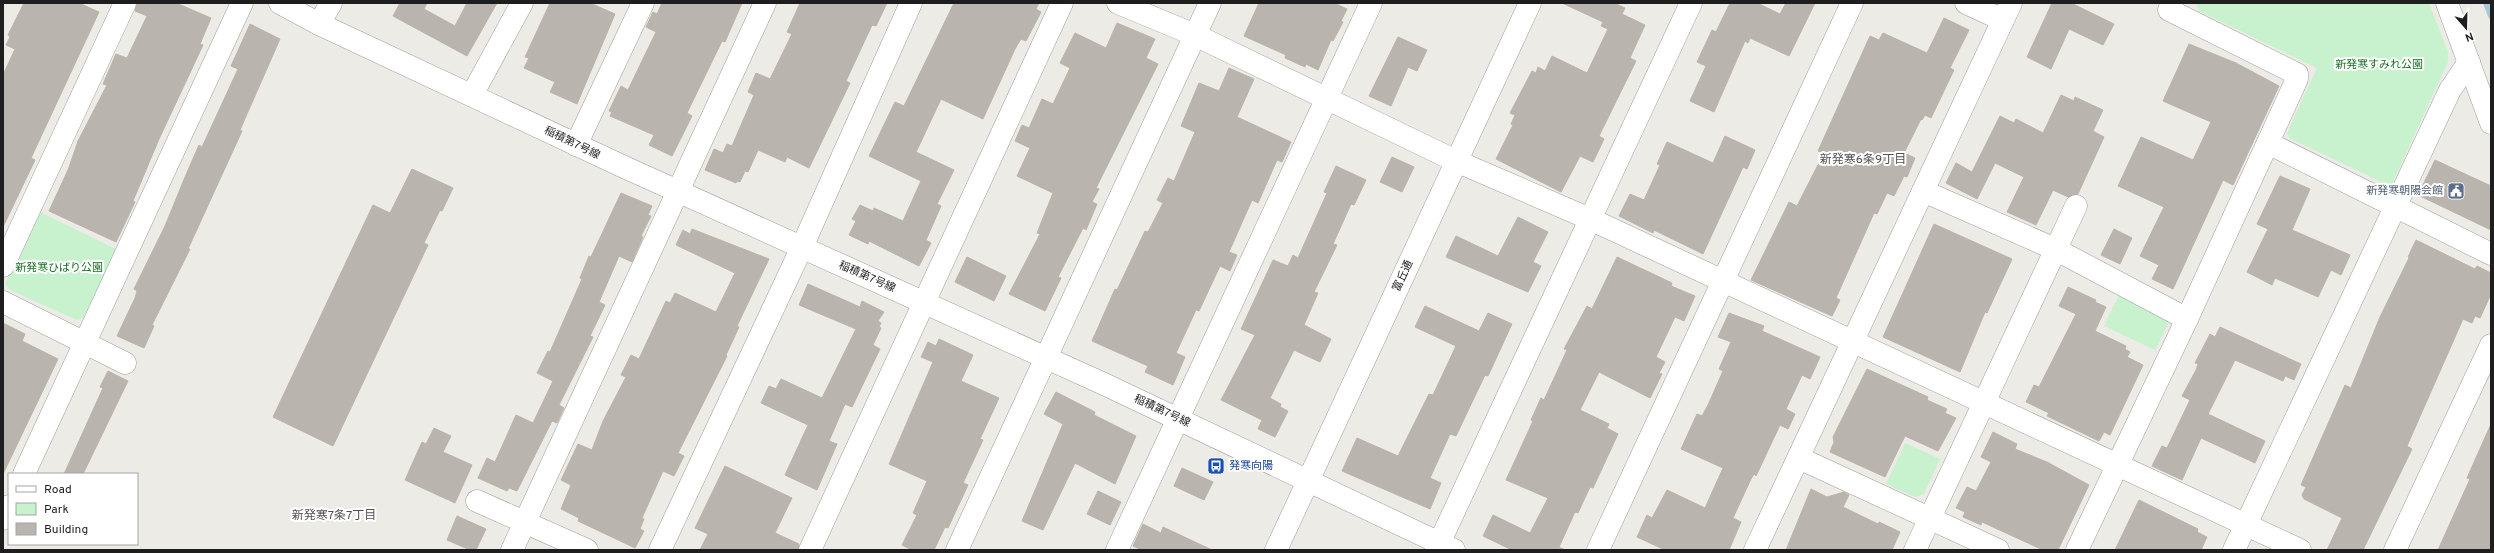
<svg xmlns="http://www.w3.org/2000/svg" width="2494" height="553" viewBox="0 0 2494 553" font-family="Overpass,'Noto Sans JP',sans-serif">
	<rect width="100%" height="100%" fill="#edebe5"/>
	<g fill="#c7f2cd">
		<path d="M2196 3H2429L2448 52V62L2392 184 2388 185 2289 138 2287 133 2317 68 2199 11Z"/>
		<path d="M40 212 118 250 83 317 77 320 10 290 5 284Z"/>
		<path d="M2119 295 2165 316 2168 324 2155 350 2104 326Z"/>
		<path d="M1905 443 1940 459 1924 494 1915 497 1886 484Z"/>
	</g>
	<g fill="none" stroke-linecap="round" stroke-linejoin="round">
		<path stroke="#aac9d6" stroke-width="6" d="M2486 3 2491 16"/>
	</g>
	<g fill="#bab4ae" stroke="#bdb3a9">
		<path d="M24 3H79L99 12 31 158 35 160 3 227V75L15 49 6 45 10 37 8 35Z"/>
		<path d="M137 3H176L211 18 200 44 203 45 159 139 133 201 135 202 116 242 49 211 68 170 78 141 107 85 103 84 116 54 127 58 147 16 135 11Z"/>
		<path d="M400 3H427L424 9 455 26 467 3H497L467 56 393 16Z"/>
		<path d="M550 3H590L615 14 577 104 550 92 555 82 524 68 529 58 525 57Z"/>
		<path d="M662 3H742L725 42 722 41 687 113 692 116 672 156 649 145 654 135 610 116 612 112 609 111 621 86 628 90 656 32 646 27 653 12 657 14Z"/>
		<path d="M800 3H887L876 26 872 25 846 81 850 83 809 168 787 157 785 162 758 150 748 172 745 171 740 182 737 181 736 183 705 170 714 149 723 153 727 144 732 146 754 95 748 92 756 73 770 79 792 34 787 32Z"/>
		<path d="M954 3H1039L1036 9 1041 12 1026 41 1021 39 1015 49 983 119 941 99 918 148 916 152 954 170 937 204 941 206 926 240 931 243 919 266 869 241 868 244 849 235 856 221 852 219 860 205 873 211 874 208 903 221 921 181 869 156 895 102 904 106Z"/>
		<path d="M1259 3H1334L1347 9 1341 21 1343 22 1333 41 1331 40 1318 70 1306 64 1305 67 1285 58 1286 55 1244 36Z"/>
		<path d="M1562 3H1614L1625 8 1622 14 1645 25 1630 58 1636 61 1599 136 1604 139 1593 162 1580 156 1561 192 1496 159 1513 125 1511 124 1515 115 1510 113 1532 71 1536 73 1538 67 1545 71 1552 56 1587 73 1608 29 1601 26 1603 22Z"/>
		<path d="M1730 3H1757L1780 14 1786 3H1815L1789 56 1750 38 1748 43 1745 41 1714 112 1690 101 1706 66 1697 62 1712 30 1716 32Z"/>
		<path d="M2052 3H2071L2114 24 2103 45 2069 29 2051 69 2027 57Z"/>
		<path d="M1944 18 1969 30 1950 68 1954 70 1931 118 1925 115 1922 120 1921 119 1904 153 1915 158 1907 177 1904 176 1894 196 1887 193 1877 214 1874 213 1836 298 1840 300 1832 316 1751 280 1789 202 1797 206 1824 153 1818 151 1870 36 1879 40 1883 33 1927 53Z"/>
		<path d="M1117 23 1155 39 1146 58 1158 64 1096 188 1099 189 1092 202 1097 204 1086 230 1083 228 1058 277 1061 278 1045 311 1009 294 1040 234 1037 233 1053 193 1017 176 1030 148 1015 141 1022 125 1029 128 1042 99 1053 104 1070 68 1060 63 1075 33 1106 48Z"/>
		<path d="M250 24 280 39 240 130 242 131 188 249H190L152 325 154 326 144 348 117 336 135 298 137 291 134 289 165 226 185 177 199 145 202 147 238 69 231 66Z"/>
		<path d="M1398 37 1427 50 1417 71 1408 67 1391 106 1369 96Z"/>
		<path d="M2189 44 2236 63 2279 86 2233 185 2223 180 2173 289 2152 279 2159 265 2140 256 2164 207 2118 186 2141 137 2193 160 2211 122 2163 101Z"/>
		<path d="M1229 68 1254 79 1237 117 1291 142 1282 162 1277 160 1258 203 1252 200 1229 252 1237 255 1230 271 1220 266 1199 311 1196 310 1176 353 1185 357 1173 385 1145 372 1148 366 1092 341 1115 289 1117 290 1145 231 1148 232 1163 203 1157 200 1168 178 1174 181 1195 132 1181 126 1199 83 1219 91Z"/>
		<path d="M2061 95 2074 101 2075 97 2103 110 2093 131 2104 137 2078 194 2068 197 2053 190 2036 225 2007 212 2024 177 1995 163 1977 199 1946 183 1956 163 1972 172 2000 116 2014 123 2016 119 2043 133Z"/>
		<path d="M1725 136 1755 150 1747 169 1743 167 1703 254 1654 230 1653 233 1619 216 1630 194 1644 200 1660 165 1657 164 1667 142 1713 163Z"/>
		<path d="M1392 157 1414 167 1402 192 1380 182Z"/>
		<path d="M2435 160 2491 186V230L2418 195Z"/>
		<path d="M1336 166 1366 180 1354 205 1351 204 1333 244 1337 245 1314 292 1318 293 1304 325 1331 339 1320 362 1294 350 1270 398 1281 404 1280 407 1288 411 1275 437 1258 429 1262 420 1221 400 1255 335 1241 329 1273 260 1288 266 1293 255 1298 258 1327 193 1324 192Z"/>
		<path d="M412 169 453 188 442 211 440 210 424 243 428 245 333 446 273 417 373 205 390 213Z"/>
		<path d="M2280 176 2310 189 2292 230 2350 255 2341 275 2331 270 2318 297 2275 278 2272 285 2247 272 2268 229 2257 224Z"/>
		<path d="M621 193 652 206 648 215 651 216 641 236 643 237 632 262 619 256 599 302 605 305 590 336 593 337 559 405 564 408 557 423 552 421 517 491 509 488 507 491 478 478 487 458 495 462 516 415 533 423 553 381 537 373 548 351 550 352 582 279 580 278 589 256 591 257Z"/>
		<path d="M1518 217 1548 232 1533 262 1541 266 1528 292 1446 257 1456 236 1498 256Z"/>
		<path d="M1934 224 2012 259 1987 313 1985 312 1960 372 1883 337Z"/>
		<path d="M692 229 769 259 737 326 739 327 726 355 727 356 678 453 684 456 674 476 663 471 642 518 644 519 640 529 644 531 635 548 578 521 579 518 561 509 571 485 561 480 578 444 592 450 603 421 626 377 621 375 631 355 639 359 666 301 670 303 675 293 716 312 735 273 676 245 683 230 690 234Z"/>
		<path d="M2114 229 2132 238 2120 264 2101 255Z"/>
		<path d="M2416 240 2475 269 2477 266 2491 273V294L2480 318 2475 316 2472 323 2463 319 2407 446 2412 449 2363 550H2327L2342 518 2304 499 2302 495 2306 487 2301 485 2345 385 2351 388 2380 317 2409 258 2408 257Z"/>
		<path d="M967 257 1006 276 994 301 955 282Z"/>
		<path d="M1617 257 1672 283 1671 286 1695 296 1684 321 1675 317 1656 357 1665 362 1659 373 1662 374 1650 398 1599 372 1580 410 1609 424 1607 428 1618 434 1593 488 1590 487 1578 513 1575 512 1559 547 1565 550H1512L1483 536 1493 515 1530 533 1548 498 1506 480 1533 421 1531 420 1541 398 1544 400 1567 350 1564 349 1587 306 1592 309Z"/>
		<path d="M808 284 860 307 862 301 884 312 878 321 881 323 879 327 881 328 873 345 880 349 852 407 845 404 829 441 837 444 817 490 785 475 808 425 761 403 769 386 776 389 781 379 822 398 856 329 799 305Z"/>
		<path d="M2068 287 2096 300 2095 302 2106 307 2095 331 2126 346 2125 349 2130 352 2127 357 2143 365 2110 435 2104 432 2099 441 2047 416 2049 413 2026 402 2034 385 2039 387 2076 314 2059 306Z"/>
		<path d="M1425 306 1479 331 1488 313 1512 324 1488 376 1485 375 1456 436 1450 434 1430 478 1441 483 1430 509 1342 471 1357 438 1398 456 1429 394 1433 395 1456 346 1415 327Z"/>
		<path d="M1729 313 1764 326 1762 331 1820 357 1810 379 1802 375 1786 409 1795 414 1788 429 1780 425 1756 476 1754 474 1751 479 1733 518 1741 522 1729 550H1665L1637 537 1647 515 1652 518 1667 490 1705 508 1723 468 1681 449 1697 414 1702 416 1708 405 1723 371 1719 369 1731 342 1718 337Z"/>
		<path d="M3 323 25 334 22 341 58 359 3 474Z"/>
		<path d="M2220 327 2301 364 2294 380 2285 376 2283 381 2235 360 2208 414 2265 441 2255 463 2201 438 2182 480 2152 466 2162 446 2167 448 2190 400 2182 396 2196 370 2198 364 2195 363 2210 334 2215 337Z"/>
		<path d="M939 339 973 355 961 381 999 398 980 439 983 440 963 483 968 485 948 528 945 527 934 550H912L902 545 917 515 913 513 927 481 889 464 933 362 921 357 928 342 936 346Z"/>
		<path d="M1867 369 1928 397 1927 400 1947 409 1945 413 1956 418 1938 451 1905 436 1885 477 1830 452 1834 442 1833 437Z"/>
		<path d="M108 371 128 381 83 474H64L103 388 100 387Z"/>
		<path d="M1056 392 1095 412 1094 415 1136 436 1115 484 1075 463 1043 530 1022 521 1063 424 1044 414Z"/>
		<path d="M2491 424V550H2438L2470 479 2467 478Z"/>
		<path d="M434 428 451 436 443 452 472 465 455 503 405 480 422 442 426 444Z"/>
		<path d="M1993 432 2017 444 2015 449 2047 462 2089 485 2058 550H2043L1982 522 1981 525 1963 517 1965 512 1956 508 1967 487 1976 491 1991 462 1981 457Z"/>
		<path d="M725 466 792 498 775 533 799 544 798 550H700L708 534 695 528Z"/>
		<path d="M1182 468 1213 482 1204 500 1174 486Z"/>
		<path d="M1811 489 1827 497 1844 492 1849 495 1843 507 1878 524 1879 522 1900 532 1892 550H1786Z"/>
		<path d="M1098 491 1121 502 1110 525 1087 514Z"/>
		<path d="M2139 500 2198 529 2197 532 2207 537 2201 550H2115Z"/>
		<path d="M457 516 486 529 476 550H470L447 540Z"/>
		<path d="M1143 524 1161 533 1163 527 1212 550H1142L1133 546Z"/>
	</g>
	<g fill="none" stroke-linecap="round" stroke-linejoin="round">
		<g stroke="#9f9f9f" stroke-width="23">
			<g id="minor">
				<path d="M280 3 319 24 622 166 1104 384 1454 550"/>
				<path d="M1118 3 1195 35 1456 161 1590 219 2300 550"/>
				<path d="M1966 3 2003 20"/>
				<path d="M2447 3 2491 123"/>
				<path d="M319 24 331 3"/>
				<path d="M472 95 522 3"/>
				<path d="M2268 143 2491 254"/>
				<path d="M576 145 643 3"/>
				<path d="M1923 191 2055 249 2187 319"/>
				<path d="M3 266 125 3"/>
				<path d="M3 302 125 363"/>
				<path d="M1799 458 1998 550"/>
				<path d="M24 474 242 3"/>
				<path d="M477 501 587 550"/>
				<path d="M3 519 9 506"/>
				<path d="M512 550 765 3"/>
				<path d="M660 550 802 247 911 3"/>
				<path d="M810 550 1062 3"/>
				<path d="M957 550 1210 3"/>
				<path d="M1117 550 1371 3"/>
				<path d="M1276 550 1530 3"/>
				<path d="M1436 550 1691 3"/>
				<path d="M1598 550 1852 3"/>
				<path d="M1755 550 2011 3"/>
				<path d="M1915 550 2076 206"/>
				<path d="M2077 550 2187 319 2297 79V74L2169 10 2172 3"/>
				<path d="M2234 550 2450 90 2469 62"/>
				<path d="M2395 550 2491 345"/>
			</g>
		</g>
		<use href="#minor" stroke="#fff" stroke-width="22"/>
	</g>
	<defs>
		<g id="civic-square" transform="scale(0.9)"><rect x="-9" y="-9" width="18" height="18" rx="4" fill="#5c6f8a" stroke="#fff"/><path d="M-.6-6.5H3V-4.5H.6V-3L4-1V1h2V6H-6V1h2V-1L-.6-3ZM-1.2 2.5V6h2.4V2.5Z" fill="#fff"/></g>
		<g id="bus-square" transform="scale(0.9)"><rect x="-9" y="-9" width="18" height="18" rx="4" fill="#1a4fb4" stroke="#fff"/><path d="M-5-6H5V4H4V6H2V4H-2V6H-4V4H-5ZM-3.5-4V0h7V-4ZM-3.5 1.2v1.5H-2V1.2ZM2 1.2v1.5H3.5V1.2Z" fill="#fff"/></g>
	</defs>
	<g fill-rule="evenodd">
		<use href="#civic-square" x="2456" y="191"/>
		<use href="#bus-square" x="1216" y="466"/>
	</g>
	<g text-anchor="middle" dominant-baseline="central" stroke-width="4" stroke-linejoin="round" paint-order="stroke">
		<g font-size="11" fill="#196e26" stroke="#fff">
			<text x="2379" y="65">新発寒すみれ公園</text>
			<text x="59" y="268">新発寒ひばり公園</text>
		</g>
		<g font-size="11" fill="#1e1e1e" stroke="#fff">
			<text transform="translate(572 143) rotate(26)">稲積第7号線</text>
			<text transform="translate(1403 276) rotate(-65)">富丘通</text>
			<text transform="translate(867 277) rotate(24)">稲積第7号線</text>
			<text transform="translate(1162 411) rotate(25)">稲積第7号線</text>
		</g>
		<g font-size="11" fill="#4e5e75" stroke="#fff" text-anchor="end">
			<text x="2443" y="191">新発寒朝陽会館</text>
		</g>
		<g font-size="11" fill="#164399" stroke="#fff" text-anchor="start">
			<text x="1229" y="466">発寒向陽</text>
		</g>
		<g font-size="12" fill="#515151" stroke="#fff">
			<text x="1863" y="160">新発寒6条9丁目</text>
			<text x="334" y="516">新発寒7条7丁目</text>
		</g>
	</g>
	<rect width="2494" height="553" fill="none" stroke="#1e1e1e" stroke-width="8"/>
	<rect x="8" y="473" width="130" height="72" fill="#ffffff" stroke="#a5a5a5"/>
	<rect x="16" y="486" width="20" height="6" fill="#ffffff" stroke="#a5a5a5"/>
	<text x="44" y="493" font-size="12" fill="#1e1e1e">Road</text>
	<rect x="16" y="503" width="20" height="12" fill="#c7f2cd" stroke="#a5a5a5"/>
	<text x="44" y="513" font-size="12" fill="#1e1e1e">Park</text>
	<rect x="16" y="523" width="20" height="12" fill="#bab4ae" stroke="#a5a5a5"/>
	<text x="44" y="533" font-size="12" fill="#1e1e1e">Building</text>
	<g transform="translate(2466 28) rotate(160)" stroke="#ffffff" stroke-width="3" paint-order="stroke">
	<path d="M0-3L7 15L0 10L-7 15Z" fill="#1e1e1e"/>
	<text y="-6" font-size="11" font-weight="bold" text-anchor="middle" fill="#1e1e1e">N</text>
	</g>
</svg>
